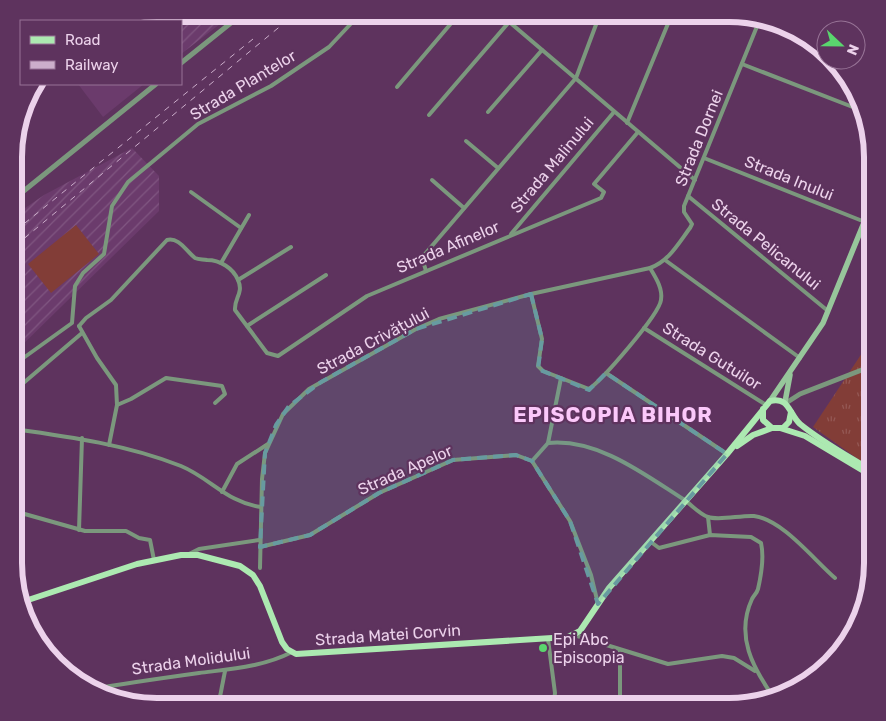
<svg xmlns="http://www.w3.org/2000/svg" width="886" height="721" viewBox="0 0 886 721" font-family="Rubik,sans-serif">
	<defs>
		<pattern id="industrial-furrows" width="10" height="10" patternUnits="userSpaceOnUse" patternTransform="scale(1.25)"><rect width="10" height="10" fill="#6b3b6c"/><path d="M-1 1l2-2M0 10L10 0M9 11l2-2" fill="none" stroke="#805681"/></pattern>
		<pattern id="grass-tufts" width="24" height="20" patternUnits="userSpaceOnUse" patternTransform="scale(1.25)"><rect width="24" height="20" fill="#823d37"/><path d="M3 7l-1-3M5 7V3M7 7l1-3M15 17l-1-3M17 17v-4M19 17l1-3" fill="none" stroke="#945854"/></pattern>
	</defs>
	<rect width="100%" height="100%" fill="#5e335e"/>
	<path fill="#6b3b6c" d="M78 84H144L103 117Z"/>
	<g fill="url(#industrial-furrows)">
		<path d="M158 14H233L181 54V21H136L133 18Z"/>
		<path d="M132 148 159 176V211L15 352V215L44 195Z"/>
	</g>
	<path fill="url(#grass-tufts)" d="M872 338V469L813 427Z"/>
	<path fill="#823d37" d="M76 225 99 254 51 293 28 264Z"/>
	<g fill="none" stroke-linecap="round" stroke-linejoin="round">
		<g stroke="#7b987d" stroke-width="4">
			<path d="M500 14 695 180"/>
			<path d="M742 64 863 111"/>
			<path d="M397 87 459 14"/>
			<path d="M488 112 542 50"/>
			<path d="M429 115 509 22"/>
			<path d="M627 123 672 14"/>
			<path d="M466 141 498 168"/>
			<path d="M704 158 865 222"/>
			<path d="M432 180 464 208"/>
			<path d="M191 192 241 228"/>
			<path d="M688 196 828 311"/>
			<path d="M511 234 614 112"/>
			<path d="M665 260 800 358"/>
			<path d="M221 263 249 215"/>
			<path d="M426 271 423 261 425 254 576 78 600 14"/>
			<path d="M238 280 291 247"/>
			<path d="M531 294 542 339 538 366 543 371 589 389C602 380 659 315 661 300 663 289 656 278 650 268"/>
			<path d="M79 326 86 318 111 300 167 240C179 237 186 251 195 258 199 260 203 259 207 260 220 260 233 268 238 280 244 293 234 298 235 310L267 353 278 356 367 296 601 198 604 192 594 184 638 132"/>
			<path d="M79 326 97 358 116 385 117 405 109 445"/>
			<path d="M247 326 326 275"/>
			<path d="M644 328 766 405"/>
			<path d="M15 364 72 323 75 286 83 273 104 254 112 206 128 182 198 124 271 86 329 47 360 14"/>
			<path d="M606 373 727 454"/>
			<path d="M14 391 82 333"/>
			<path d="M117 405 131 399 166 378 222 386 225 394 215 403"/>
			<path d="M14 429C71 437 128 445 181 466 210 478 228 503 261 507"/>
			<path d="M548 443 561 378"/>
			<path d="M532 461 548 443C597 438 644 474 683 499 691 504 699 514 708 517 719 521 741 515 754 516 783 520 813 559 835 578"/>
			<path d="M222 492 237 464 268 444"/>
			<path d="M14 511 85 531H126L139 538 150 540 154 560"/>
			<path d="M708 517 710 535"/>
			<path d="M79 530 82 438"/>
			<path d="M651 542 659 548 710 535 751 537 761 543C764 556 761 576 758 589 757 593 754 595 752 599 735 636 753 668 774 698"/>
			<path d="M260 547 310 535 379 493 453 460 516 455 532 461 570 521 591 575 598 604"/>
			<path d="M189 554 199 549 259 540"/>
			<path d="M260 568 262 479 265 453 283 414 309 389 416 329 439 319 531 294 650 268C669 261 678 244 690 228L692 224 684 212V206L760 19"/>
			<path d="M574 635 668 664 722 656 734 658 755 671"/>
			<path d="M548 639 555 693 553 707"/>
			<path d="M92 689C127 683 163 678 199 673 230 669 263 667 292 652"/>
			<path d="M218 707 225 671"/>
			<path d="M620 707V650"/>
		</g>
		<g stroke="#7b987d" stroke-width="5">
			<path d="M181 63 242 14"/>
			<path d="M15 198 156 84"/>
			<path d="M786 403 800 394 872 366"/>
		</g>
		<g stroke="#97c69b" stroke-width="5.5">
			<path d="M770 401 823 323 872 203"/>
			<path d="M785 402 790 375"/>
		</g>
		<g stroke="#ace9b1" stroke-width="6">
			<path d="M763 409V420L772 428H783L789 422 791 412"/>
			<path d="M780 428 805 436 872 476"/>
			<path d="M737 446 753 435 772 428"/>
			<path d="M22 602 137 564 181 555H198L240 566 253 575 260 586 282 642 287 649 296 654 568 637 580 631 609 588 727 454 770 401C789 396 789 414 800 424 822 442 848 456 872 471"/>
		</g>
		<g stroke="#ccaecb" stroke-width="1" stroke-dasharray="6 6" stroke-linecap="butt">
			<path d="M15 231 253 39"/>
			<path d="M15 246 295 14"/>
		</g>
	</g>
	<path fill="#679ba0" fill-opacity="0.2" stroke="#679ba0" stroke-width="4" stroke-dasharray="10 6" stroke-linejoin="round" d="M531 294 542 339 538 369 589 390 606 373 727 454 598 604 570 521 532 461 516 455 453 460 379 493 310 535 260 547 265 453 276 425 289 406 321 382 416 329Z"/>
	<circle fill="#5ad56e" stroke="#5e335e" stroke-width="2" cx="543" cy="648" r="5"/>
	<g text-anchor="middle" dominant-baseline="central" stroke-width="4.5" stroke-linejoin="round" paint-order="stroke">
		<g font-size="16" fill="#ecd2eb" stroke="#5e335e">
			<text transform="translate(243 85) rotate(-31)">Strada Plantelor</text>
			<text transform="translate(699 138) rotate(-68)">Strada Dornei</text>
			<text transform="translate(552 165) rotate(-50)">Strada Malinului</text>
			<text transform="translate(789 178) rotate(22)">Strada Inului</text>
			<text transform="translate(766 244) rotate(39)">Strada Pelicanului</text>
			<text transform="translate(448 247) rotate(-23)">Strada Afinelor</text>
			<text transform="translate(373 341) rotate(-28)">Strada Crivățului</text>
			<text transform="translate(712 356) rotate(32)">Strada Gutuilor</text>
			<text transform="translate(405 470) rotate(-24)">Strada Apelor</text>
			<text transform="translate(388 635) rotate(-4)">Strada Matei Corvin</text>
			<text transform="translate(191 661) rotate(-8)">Strada Molidului</text>
		</g>
		<g font-size="16" fill="#ecd2eb" stroke="#5e335e" text-anchor="start">
			<text x="553" y="639">Epi Abc<tspan x="553" dy="18">Episcopia</tspan></text>
		</g>
		<g font-size="21" font-weight="bold" letter-spacing="1" fill="#fbc8fa" stroke="#5e335e">
			<text x="613" y="414">EPISCOPIA BIHOR</text>
		</g>
	</g>
	<path d="M0 0H886V721H0ZM157 22H729A135 135 0 0 1 864 157V563A135 135 0 0 1 729 698H157A135 135 0 0 1 22 563V157A135 135 0 0 1 157 22Z" fill="#5e335e" fill-rule="evenodd"/>
	<path fill="none" stroke="#ecd2eb" stroke-width="6" d="M157 22H729A135 135 0 0 1 864 157V563A135 135 0 0 1 729 698H157A135 135 0 0 1 22 563V157A135 135 0 0 1 157 22Z"/>
	<rect x="20" y="20" width="162" height="65" fill="#5e335e" stroke="#977396"/>
	<rect x="30" y="36" width="25" height="8" fill="#ace9b1" stroke="#977396"/>
	<text x="65" y="45" font-size="15" fill="#ecd2eb">Road</text>
	<rect x="30" y="61" width="25" height="8" fill="#ccaecb" stroke="#977396"/>
	<text x="65" y="70" font-size="15" fill="#ecd2eb">Railway</text>
	<g transform="translate(841 45) rotate(112)"><circle r="24" fill="#5e335e" stroke="#977396"/>
	<path d="M0-4L9 19L0 12L-9 19Z" fill="#5ad56e"/>
	<text y="-8" font-size="14" font-weight="bold" text-anchor="middle" fill="#ecd2eb">N</text>
	</g>
</svg>
